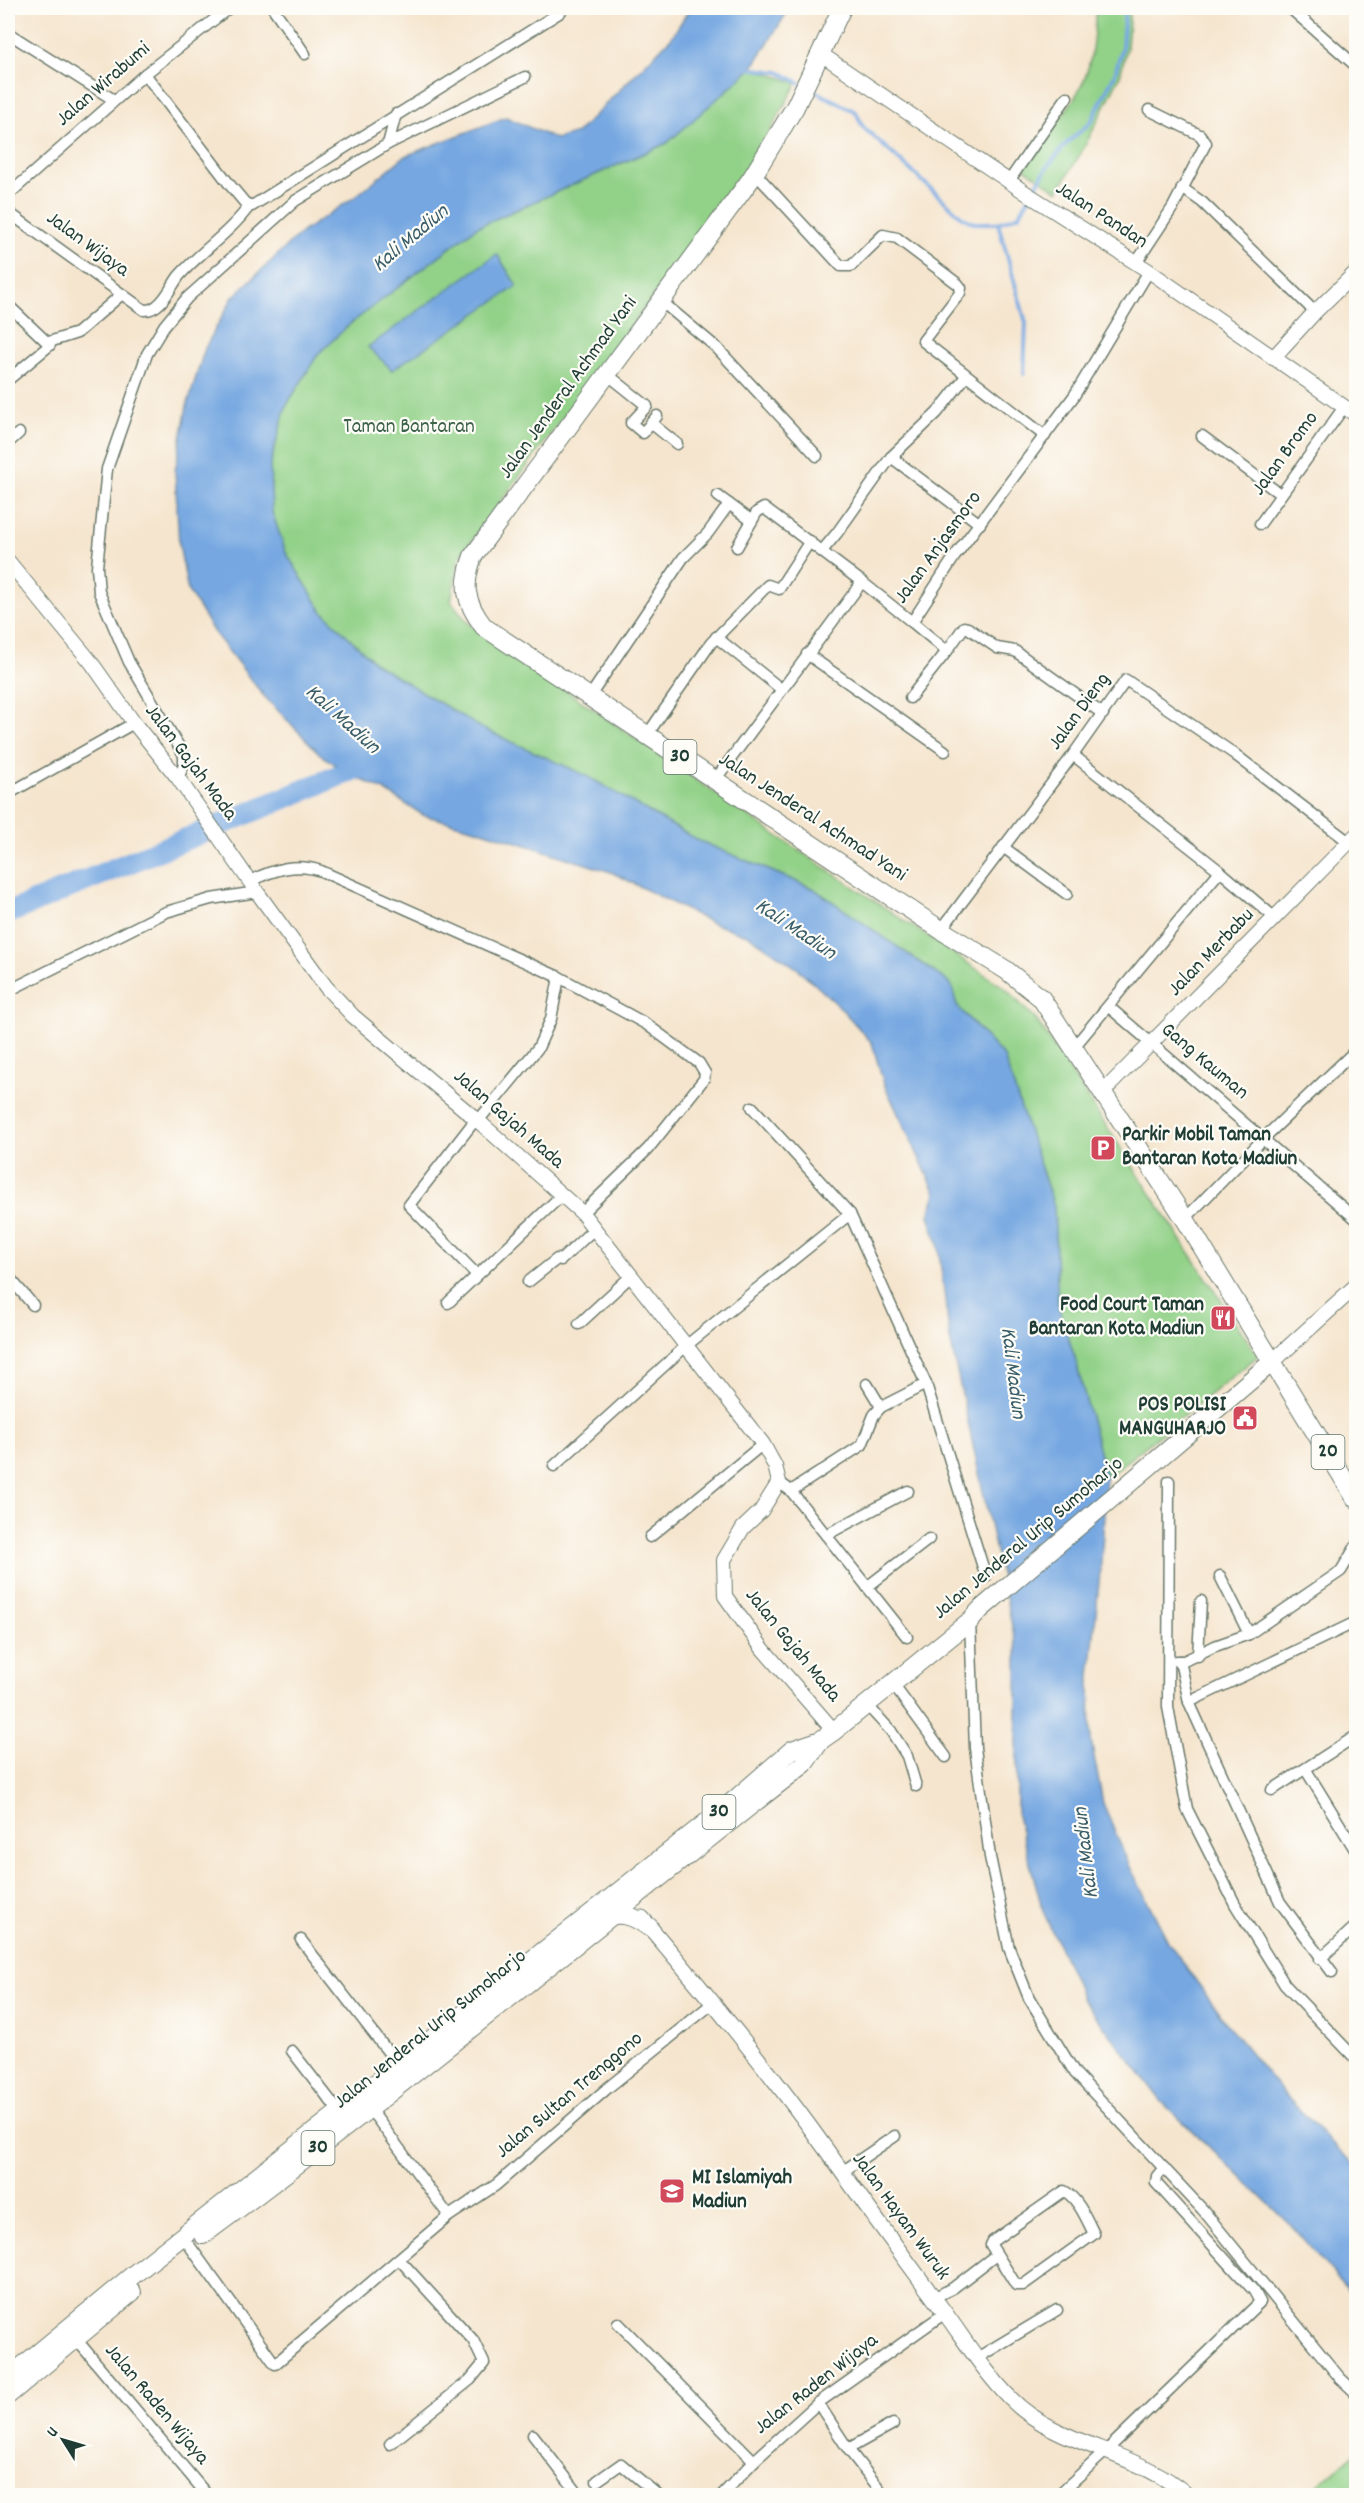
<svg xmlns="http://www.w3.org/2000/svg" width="1364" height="2503" viewBox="0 0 1364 2503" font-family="Dekko,sans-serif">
	<rect width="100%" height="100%" fill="#fdfcf7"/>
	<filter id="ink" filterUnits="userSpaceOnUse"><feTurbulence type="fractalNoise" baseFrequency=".0167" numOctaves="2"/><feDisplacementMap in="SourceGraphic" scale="12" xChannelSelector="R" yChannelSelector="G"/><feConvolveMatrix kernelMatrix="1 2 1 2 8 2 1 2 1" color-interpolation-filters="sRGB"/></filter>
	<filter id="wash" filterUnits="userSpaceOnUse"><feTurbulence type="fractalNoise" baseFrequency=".008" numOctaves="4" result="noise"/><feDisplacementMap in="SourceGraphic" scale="24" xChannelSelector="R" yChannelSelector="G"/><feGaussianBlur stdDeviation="1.35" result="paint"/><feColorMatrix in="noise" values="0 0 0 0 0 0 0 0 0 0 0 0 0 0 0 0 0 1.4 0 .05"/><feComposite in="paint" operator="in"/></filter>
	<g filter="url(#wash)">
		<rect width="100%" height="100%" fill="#f5e5ce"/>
		<g fill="#92d188" stroke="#58875e" stroke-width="1.5">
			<path d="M1096 8H1130L1127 47 1120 76 1084 148 1058 191 1021 166C1040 142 1073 107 1084 80 1093 58 1094 31 1096 8Z"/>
			<path d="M752 68 797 83 754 160 459 558 451 601 468 623 764 827 1005 988 1037 1021 1258 1356 1106 1478 1075 1358 1058 1306 1054 1207 1004 1057 957 1006 951 984 814 889 697 840 587 776 481 728 376 664 322 611 286 553 272 512 270 465 286 406 318 354 350 324 477 227 667 143Z"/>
			<path d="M1356 2452V2495H1306Z"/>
		</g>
		<g fill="#76a7e1" stroke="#4a728a" stroke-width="1.5">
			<path d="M690 8H790L752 68 667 143 477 227 350 324 318 354 286 406 270 465 272 512 286 553 322 611 376 664 481 728 587 776 697 840 814 889 951 984 957 1006 1004 1057 1054 1207 1058 1306 1075 1358 1106 1478 1102 1551 1090 1676 1091 1741 1103 1803 1129 1865 1169 1943 1227 2024 1284 2094 1356 2167V2300L1291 2225 1162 2102 1083 1999 1043 1911 1017 1816V1649L950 1339 938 1244 929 1215 936 1193 884 1084 872 1043 839 1006 798 969 750 936 712 923 611 872 476 829 423 815 384 790 349 774 320 754 263 695 213 631 188 591 179 545 175 471 187 406 205 348 233 297 302 232 356 196 405 156 506 117 556 139 577 133 672 37Z"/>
			<path d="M497 254 517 286 392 370 368 347Z"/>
		</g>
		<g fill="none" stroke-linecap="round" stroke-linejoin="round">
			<g stroke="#76a7e1" stroke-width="4">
				<path d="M747 68 779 72 800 83"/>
				<path d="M809 88 856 112 863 127 962 217 974 223H998L1019 215 1048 166 1067 143 1091 122 1115 74 1122 48 1125 8"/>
				<path d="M998 223 1026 323 1024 374"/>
			</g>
			<path stroke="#76a7e1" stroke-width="22" d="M8 913 374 761"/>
		</g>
	</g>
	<g filter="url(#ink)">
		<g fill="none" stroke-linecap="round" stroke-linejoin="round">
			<g stroke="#6a786a" stroke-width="13">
				<g id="minor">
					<path d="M273 8 305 54"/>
					<path d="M1290 8 1356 66"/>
					<path d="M8 33 114 100"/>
					<path d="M145 74 230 185 245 203 252 206 559 13 564 8"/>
					<path d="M388 144 525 77"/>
					<path d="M755 173 841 266H851L883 235 897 238 958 284 961 288 960 293 923 341 1045 436"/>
					<path d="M1009 181 1067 97"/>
					<path d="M1182 188 1202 202 1315 312"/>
					<path d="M8 195 145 74 229 8"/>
					<path d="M8 212 144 310C161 311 170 288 179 276 201 251 231 232 250 205"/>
					<path d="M1136 263 1173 207 1206 143 1200 135 1149 110"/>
					<path d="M661 301 717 348 817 456"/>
					<path d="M8 305 50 345 8 380"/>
					<path d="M49 342 77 333 122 294"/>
					<path d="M607 374 647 406 631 423 643 433 657 416"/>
					<path d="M651 423 677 444"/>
					<path d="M1202 436 1280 494"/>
					<path d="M8 443 19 433"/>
					<path d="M891 457 980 524"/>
					<path d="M718 496 752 521"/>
					<path d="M1260 524 1344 407"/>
					<path d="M737 547 757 512 764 508 862 582"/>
					<path d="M822 551 837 533 891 457 937 413 966 376"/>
					<path d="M912 622 947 651 964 627 968 628 997 648 1015 651 1103 714"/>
					<path d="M716 637 781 689"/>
					<path d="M807 654 945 751"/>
					<path d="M590 696 683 558 708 533 729 504"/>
					<path d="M910 698 947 651"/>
					<path d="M647 735 711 643 765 588 768 585 779 589 810 541"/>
					<path d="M1073 755 1220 871"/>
					<path d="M178 778 184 765V755L129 662 99 592 97 567 107 469 147 354 164 326 187 298 295 201 388 144 396 114"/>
					<path d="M715 780 862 582 912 622 955 556 1074 396 1149 271"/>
					<path d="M8 794 134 723"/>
					<path d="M1003 847 1067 894"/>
					<path d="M250 881C273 870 296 862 321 871L559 977 624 1012 646 1024 699 1063 705 1073 704 1079 648 1149 582 1213"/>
					<path d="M941 930 1073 755 1126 680 1233 753 1349 842"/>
					<path d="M8 991 166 912 211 899 257 892"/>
					<path d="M1109 1007 1356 1219"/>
					<path d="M1074 1047 1220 871 1275 918"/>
					<path d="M752 1107 850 1214 926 1384 986 1577"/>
					<path d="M476 1119 409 1205 477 1275"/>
					<path d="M478 1121 538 1048 551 1019 559 977"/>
					<path d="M1185 1219 1264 1138 1356 1050"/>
					<path d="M8 1276 33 1305"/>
					<path d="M528 1282 557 1259 561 1260 595 1228"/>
					<path d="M448 1303 563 1194"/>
					<path d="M579 1324 632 1275"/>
					<path d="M867 1384 881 1407"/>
					<path d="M554 1466 687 1345 850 1214"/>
					<path d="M1169 1481 1168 1707 1187 1809 1235 1904 1285 1985 1356 2059"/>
					<path d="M779 1482 791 1491 907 1637"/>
					<path d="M791 1491 862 1445 874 1415 881 1407 926 1384"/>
					<path d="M826 1535 908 1491"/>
					<path d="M650 1537 763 1444"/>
					<path d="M1220 1576 1249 1634"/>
					<path d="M867 1587 929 1539"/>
					<path d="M970 1621 975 1748 990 1857 1009 1948 1029 1998 1075 2073 1203 2210 1340 2378 1356 2393"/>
					<path d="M1198 1656 1201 1601"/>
					<path d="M1176 1661H1184L1215 1646 1249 1634 1341 1571 1356 1546"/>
					<path d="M1180 1661 1189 1702 1280 1902 1332 1972"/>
					<path d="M892 1683 946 1757"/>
					<path d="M1189 1702 1356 1622"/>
					<path d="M866 1704 891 1731 907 1756 916 1786"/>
					<path d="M1306 1770 1356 1851"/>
					<path d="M1272 1790 1356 1736"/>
					<path d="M301 1940 399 2066"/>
					<path d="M1320 1959 1356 1926"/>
					<path d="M292 2051 340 2113"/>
					<path d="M370 2109 449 2216"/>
					<path d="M842 2172 895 2136"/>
					<path d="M1064 2191C1078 2198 1087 2220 1094 2234L1023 2285H1016L991 2245 993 2241Z"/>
					<path d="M189 2245 275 2364 449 2216 496 2185 610 2086 713 2003"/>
					<path d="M933 2298 953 2288 996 2255"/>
					<path d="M618 2323 754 2461"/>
					<path d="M76 2339 208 2496"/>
					<path d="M977 2358 1057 2310"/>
					<path d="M818 2403 848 2449 893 2424"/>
					<path d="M533 2435 580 2496"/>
					<path d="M390 2444 470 2380 484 2363 473 2340 399 2259"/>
					<path d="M848 2449 885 2496"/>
					<path d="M597 2481 621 2464 659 2496"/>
					<path d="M721 2496 754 2461 818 2403 945 2313"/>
					<path d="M1057 2496 1107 2450 1260 2302 1254 2291 1156 2183 1157 2176 1164 2168"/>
				</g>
			</g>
			<g stroke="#6a786a" stroke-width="16">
				<g id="tertiary">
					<path d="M821 54 1029 195 1149 271 1356 415"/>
					<path d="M1273 358 1315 312 1356 272"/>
					<path d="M8 561 91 662 134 723 178 778 257 892 326 987 353 1016 476 1119 582 1213 763 1444 775 1466 779 1482 761 1511 743 1528 724 1560 725 1596 763 1649 834 1731"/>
					<path d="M1104 1091 1356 835"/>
				</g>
			</g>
			<g stroke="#6a786a" stroke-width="17">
				<g id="secondary">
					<path d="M1271 1363 1356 1286"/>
					<path d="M642 1918C705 1992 768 2068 825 2148 864 2203 904 2258 945 2313 966 2342 985 2373 1011 2399 1058 2447 1138 2450 1188 2496"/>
				</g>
			</g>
			<g stroke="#6a786a" stroke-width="20">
				<g id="trunk">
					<path d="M842 8 795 107 751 179 473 556C462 586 465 602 484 627L941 930 1006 970 1041 998 1185 1219 1356 1499"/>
					<path d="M609 1916C625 1912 636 1918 649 1927"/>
					<path d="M203 2235C408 2084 602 1920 804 1764L821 1740"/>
					<path d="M8 2378 133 2275 731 1803 792 1750 821 1740 834 1731 970 1621 981 1609 1271 1363"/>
					<path d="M8 2395 132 2292"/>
				</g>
			</g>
			<use href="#minor" stroke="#fff" stroke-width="10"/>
			<use href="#tertiary" stroke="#fff" stroke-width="14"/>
			<use href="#secondary" stroke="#fff" stroke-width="15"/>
			<use href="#trunk" stroke="#fff" stroke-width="18"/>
		</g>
	</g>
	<defs>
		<g id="parking-square" transform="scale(1.35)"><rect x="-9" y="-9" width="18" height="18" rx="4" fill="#d1495b" stroke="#fdfcf7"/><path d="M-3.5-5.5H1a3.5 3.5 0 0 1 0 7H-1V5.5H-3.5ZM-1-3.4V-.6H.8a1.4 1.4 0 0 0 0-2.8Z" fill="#fff"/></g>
		<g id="restaurant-square" transform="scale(1.35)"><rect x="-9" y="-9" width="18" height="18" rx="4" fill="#d1495b" stroke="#fdfcf7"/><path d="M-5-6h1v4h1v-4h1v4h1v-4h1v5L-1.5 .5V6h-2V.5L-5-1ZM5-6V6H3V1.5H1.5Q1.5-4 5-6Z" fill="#fff"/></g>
		<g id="civic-square" transform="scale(1.35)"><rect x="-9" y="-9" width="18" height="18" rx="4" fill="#d1495b" stroke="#fdfcf7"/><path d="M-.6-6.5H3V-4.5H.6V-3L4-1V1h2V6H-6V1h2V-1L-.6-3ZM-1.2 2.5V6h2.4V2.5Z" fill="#fff"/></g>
		<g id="school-square" transform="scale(1.35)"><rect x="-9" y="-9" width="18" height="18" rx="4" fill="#d1495b" stroke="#fdfcf7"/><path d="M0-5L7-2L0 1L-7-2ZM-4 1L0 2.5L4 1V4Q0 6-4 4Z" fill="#fff"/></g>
	</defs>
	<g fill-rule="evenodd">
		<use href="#parking-square" x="1103" y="1148"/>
		<use href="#restaurant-square" x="1223" y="1318"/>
		<use href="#civic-square" x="1245" y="1418"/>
		<use href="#school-square" x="672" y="2191"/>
	</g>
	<g text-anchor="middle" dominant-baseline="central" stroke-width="4.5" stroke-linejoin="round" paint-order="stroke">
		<g fill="#fdfcf7" stroke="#62766e" stroke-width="1.5">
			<rect x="663.5" y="740" width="33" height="34" rx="4.5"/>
			<rect x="1311.5" y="1435" width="33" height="34" rx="4.5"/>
			<rect x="702.5" y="1795" width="33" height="34" rx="4.5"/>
			<rect x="301.5" y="2131" width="33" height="34" rx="4.5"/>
		</g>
		<g font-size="20" font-weight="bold" fill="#1f3d34">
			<text x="680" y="757">30</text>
			<text x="1328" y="1452">20</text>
			<text x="719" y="1812">30</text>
			<text x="318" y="2148">30</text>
		</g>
		<g font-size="21" fill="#1f3d34" stroke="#fdfcf7">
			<text transform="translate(104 85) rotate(-41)">Jalan Wirabumi</text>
			<text transform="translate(1101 216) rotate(33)">Jalan Pandan</text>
			<text transform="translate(87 245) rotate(36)">Jalan Wijaya</text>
			<text transform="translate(569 388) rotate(-54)">Jalan Jenderal Achmad Yani</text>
			<text transform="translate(1286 454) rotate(-54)">Jalan Bromo</text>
			<text transform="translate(939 548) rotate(-54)">Jalan Anjasmoro</text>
			<text transform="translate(1080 712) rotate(-54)">Jalan Dieng</text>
			<text transform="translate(190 763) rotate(53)">Jalan Gajah Mada</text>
			<text transform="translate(812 818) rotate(33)">Jalan Jenderal Achmad Yani</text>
			<text transform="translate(1212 953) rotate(-46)">Jalan Merbabu</text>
			<text transform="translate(1204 1062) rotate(40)">Gang Kauman</text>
			<text transform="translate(508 1120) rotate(41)">Jalan Gajah Mada</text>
			<text transform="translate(1029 1539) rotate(-40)">Jalan Jenderal Urip Sumoharjo</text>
			<text transform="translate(792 1646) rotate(51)">Jalan Gajah Mada</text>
			<text transform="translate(431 2030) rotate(-39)">Jalan Jenderal Urip Sumoharjo</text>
			<text transform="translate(570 2096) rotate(-40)">Jalan Sultan Trenggono</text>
			<text transform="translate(900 2217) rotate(54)">Jalan Hayam Wuruk</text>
			<text transform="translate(817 2385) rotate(-38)">Jalan Raden Wijaya</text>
			<text transform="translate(156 2405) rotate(50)">Jalan Raden Wijaya</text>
		</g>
		<g font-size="21" fill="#3c6249" stroke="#fdfcf7">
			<text x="409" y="428">Taman Bantaran</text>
		</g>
		<g font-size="21" font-weight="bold" fill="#1f3d34" stroke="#fdfcf7" text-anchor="start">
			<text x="1122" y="1136">Parkir Mobil Taman<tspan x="1122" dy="24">Bantaran Kota Madiun</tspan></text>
			<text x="1204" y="1306" text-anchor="end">Food Court Taman<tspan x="1204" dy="24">Bantaran Kota Madiun</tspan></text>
			<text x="1226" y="1406" text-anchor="end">POS POLISI<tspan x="1226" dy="24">MANGUHARJO</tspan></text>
			<text x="692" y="2179">MI Islamiyah<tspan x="692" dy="24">Madiun</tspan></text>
		</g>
		<g font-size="22" font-style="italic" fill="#395d68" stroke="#fdfcf7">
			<text transform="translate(411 239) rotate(-40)">Kali Madiun</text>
			<text transform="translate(342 720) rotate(42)">Kali Madiun</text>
			<text transform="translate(795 930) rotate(34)">Kali Madiun</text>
			<text transform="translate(1012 1373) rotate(83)">Kali Madiun</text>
			<text transform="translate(1087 1853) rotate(-97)">Kali Madiun</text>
		</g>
	</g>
	<rect width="1364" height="2503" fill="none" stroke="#fdfcf7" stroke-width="30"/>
	<g transform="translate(63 2440) rotate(307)" stroke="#fdfcf7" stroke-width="4.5" paint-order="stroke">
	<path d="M0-4.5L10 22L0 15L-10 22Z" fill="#1f3d34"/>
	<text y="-9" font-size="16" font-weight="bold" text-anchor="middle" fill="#1f3d34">U</text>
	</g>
</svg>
